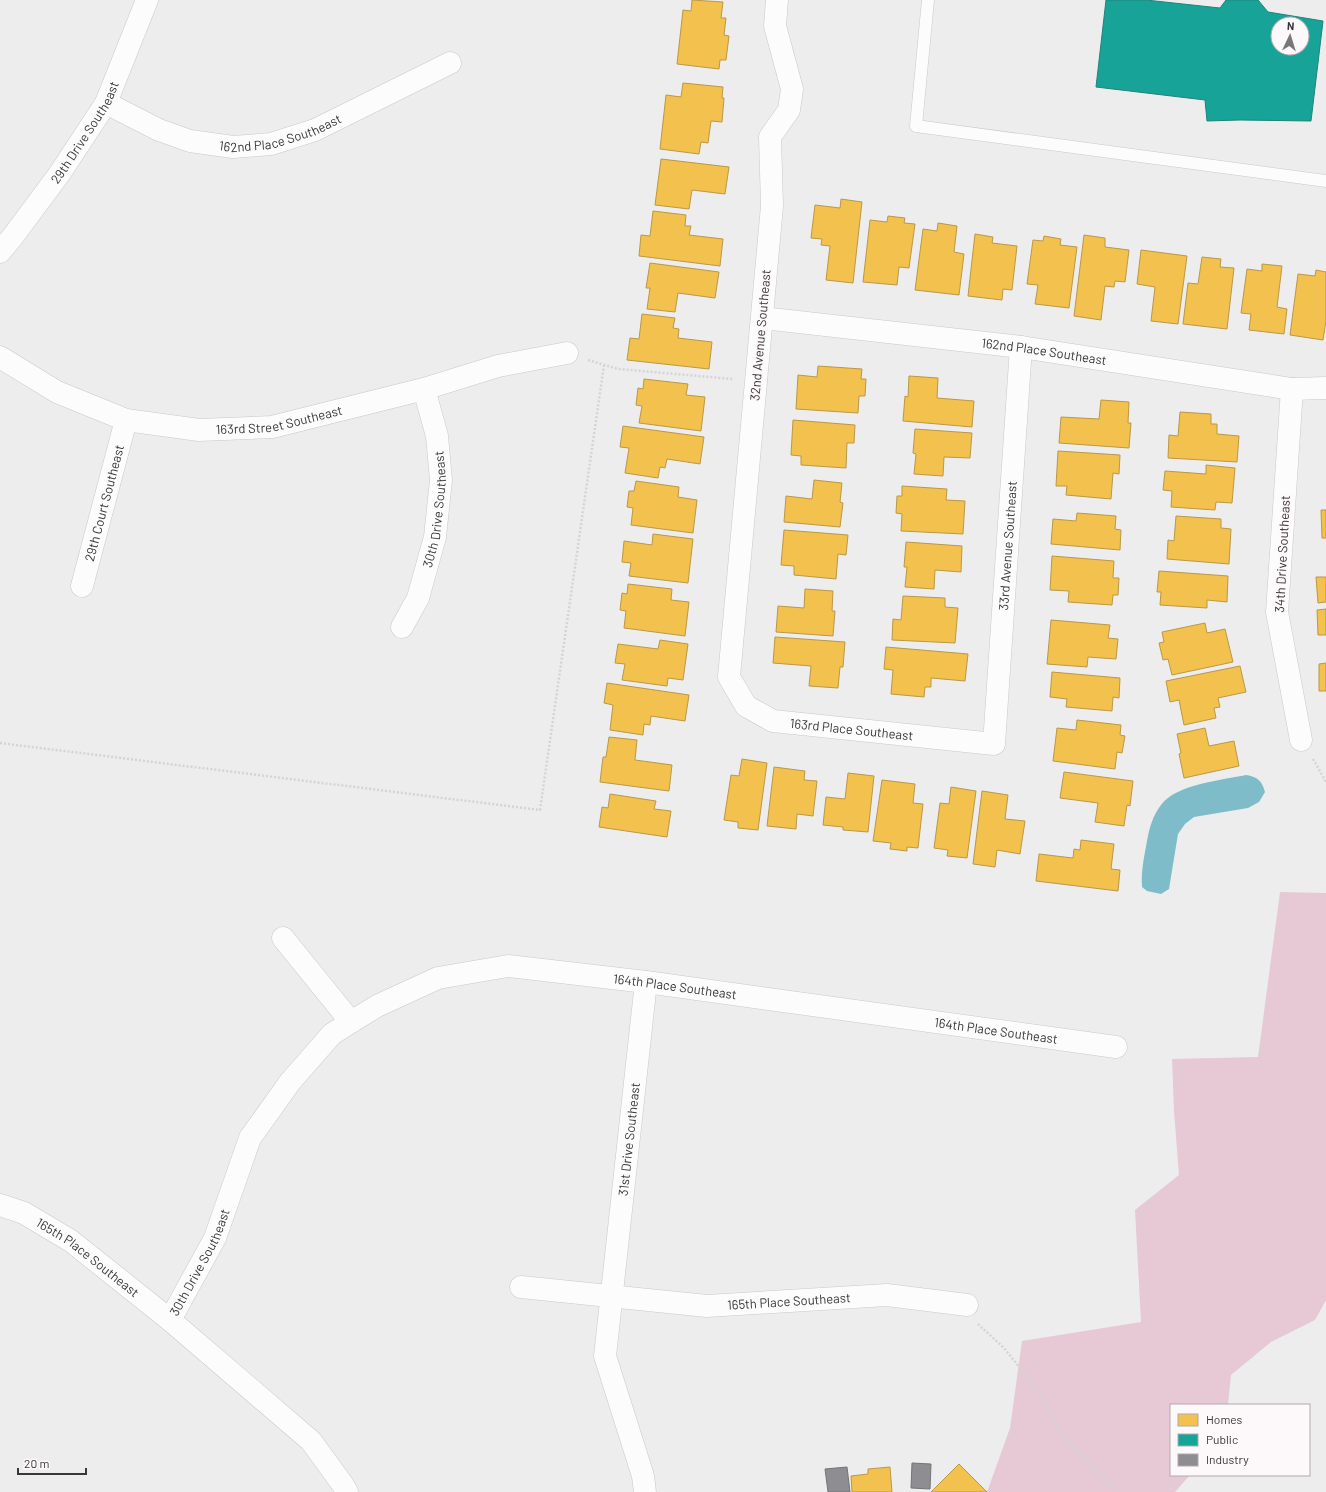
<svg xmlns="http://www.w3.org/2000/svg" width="1326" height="1492" viewBox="0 0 1326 1492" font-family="Barlow,sans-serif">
	<rect width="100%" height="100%" fill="#eeeded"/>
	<path fill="#e6c9d4" d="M1280 892 1326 893V1300L1315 1320 1271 1342 1231 1375 1228 1405H1171V1475H1190L1175 1492H987L1010 1428 1022 1341 1141 1322 1135 1210 1179 1175 1174 1111 1172 1059 1258 1057Z"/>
	<path fill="#7fbcc9" d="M1246 775C1258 777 1262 781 1265 792L1259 802 1248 808 1194 817 1185 824 1178 834 1169 889 1161 894 1147 891 1142 887C1141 870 1144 858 1147 841 1149 829 1153 815 1161 805 1176 784 1223 780 1246 775Z"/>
	<g fill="#f2c14e" stroke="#ba9847">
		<path d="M692 0 723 2 721 18H726L724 35 729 36 726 60H720L719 69 677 64 683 10 691 11Z"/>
		<path d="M683 83 723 87 722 98H724L722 122 711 121 708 143 701 142 699 154 660 149 666 95 681 97Z"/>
		<path d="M661 159 729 167 725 194 692 190 689 209 655 205Z"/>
		<path d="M841 199 862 202 853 283 826 280 830 246 821 245 822 239 811 238 815 205 840 208Z"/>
		<path d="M653 211 686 215 685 226H691L689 235 723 239 720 266 639 256 641 235 650 236Z"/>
		<path d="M888 216 905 218 904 223 915 224 909 268 899 267 897 285 863 282 870 220 887 222Z"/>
		<path d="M938 223 957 226 954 252 964 254 959 295 915 290 923 229 937 231Z"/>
		<path d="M975 234 993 237 992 243 1017 246 1012 290 1003 289 1002 300 968 296Z"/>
		<path d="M1084 235 1105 238V247L1129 250 1125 282 1115 281 1114 287 1105 286 1101 320 1074 316Z"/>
		<path d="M1044 236 1061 239 1060 245 1077 247 1069 308 1035 304 1038 285 1027 284 1033 240 1043 241Z"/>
		<path d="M1141 250 1187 256 1178 324 1151 321 1155 287 1137 284Z"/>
		<path d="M1202 257 1221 259 1220 267 1234 268 1227 329 1183 324 1188 283 1198 284Z"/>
		<path d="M650 263 719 272 715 298 678 293 675 312 647 309 650 288H646Z"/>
		<path d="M1262 264 1282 266 1277 307 1287 309 1284 334 1249 330 1251 314 1241 313 1247 269 1262 271Z"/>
		<path d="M1316 270 1326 272V321L1323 340 1290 335 1298 274 1315 276Z"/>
		<path d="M642 314 675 318 673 328 679 329 678 338 712 342 709 369 627 360 630 338 639 339Z"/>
		<path d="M818 366 862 369 861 379H866L865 396H859L858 413 796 409 798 375 817 377Z"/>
		<path d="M909 376 938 378 937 398 974 401 972 427 903 421 905 396 908 397Z"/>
		<path d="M644 379 688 384 686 395 705 397 701 431 639 423 642 406 636 405 638 388 643 389Z"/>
		<path d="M1101 400 1129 402 1128 423H1131L1129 448 1059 443 1061 417 1099 419Z"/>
		<path d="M1180 412 1211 414V424H1217V434L1239 436 1237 462 1168 458 1169 435 1178 436Z"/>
		<path d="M793 420 855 425 854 443H847L846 468 801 465V456L791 455Z"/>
		<path d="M623 426 704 437 700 464 667 459 665 468 660 467 658 478 625 473 629 448 620 447Z"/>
		<path d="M915 429 972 433 970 458 944 457 943 476 914 474 916 454 913 453Z"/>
		<path d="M1058 451 1120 455 1119 474 1113 473 1111 499 1066 495 1067 486H1056Z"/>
		<path d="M1206 465 1235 468 1232 503 1216 502 1215 510 1171 507 1172 491 1163 490 1165 471 1206 474Z"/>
		<path d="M814 480 842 483 840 502 843 503 840 527 784 522 786 496 812 499Z"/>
		<path d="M636 481 679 487 678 497 697 500 693 533 631 525 633 508 627 507 629 491H634Z"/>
		<path d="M902 486 947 489 946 500 965 501 963 534 901 531 902 514 896 513 897 496H902Z"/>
		<path d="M1321 510H1326V538H1322Z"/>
		<path d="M1077 513 1116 516 1115 529 1121 530 1120 550 1051 544 1053 519 1076 521Z"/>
		<path d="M1176 516 1221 519V528L1231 529 1229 564 1167 559 1168 540 1174 541Z"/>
		<path d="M784 530 848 535 846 555 838 554 836 579 794 575V566L781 565Z"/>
		<path d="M653 534 693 539 688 583 629 576 631 563 622 562 624 541 652 545Z"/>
		<path d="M906 542 962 546 961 572 935 570 934 589 905 587 907 567H904Z"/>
		<path d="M1052 556 1114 561 1113 578H1119L1118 595H1113L1112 605 1068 602 1069 591 1050 590Z"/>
		<path d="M1159 571 1228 576 1227 602 1207 600V608L1160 605 1161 592H1157Z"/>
		<path d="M1316 577H1326V602L1318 603Z"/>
		<path d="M628 584 672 589 671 600 689 602 685 636 624 628 626 611 620 610 622 593 627 594Z"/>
		<path d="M805 589 833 591 832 611H835L833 636 776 632 778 606 804 608Z"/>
		<path d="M903 596 945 598V607L958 608 955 643 892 640 893 619 901 620Z"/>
		<path d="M1326 609V635H1318L1317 610Z"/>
		<path d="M1051 620 1110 625 1108 638 1118 639 1116 659 1088 657 1087 667 1047 664Z"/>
		<path d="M1205 623 1207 633 1225 629 1233 662 1172 675 1168 659 1163 660 1159 643 1164 642 1162 632Z"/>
		<path d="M775 637 845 642 843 667H840L838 688 809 686 811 666 773 663Z"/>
		<path d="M660 640 688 644 683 680 668 678 667 686 622 680 625 664 615 663 618 644 658 649Z"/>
		<path d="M886 647 968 654 965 681 931 678V687H925L924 697 891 694 893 670 884 669Z"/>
		<path d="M1326 663V691H1319V664Z"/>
		<path d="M1240 666 1246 692 1218 698 1220 707 1214 708 1216 718 1184 725 1179 700 1170 702 1166 681Z"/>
		<path d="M1052 672 1120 678 1119 698 1113 697 1112 711 1066 707 1067 699 1050 697Z"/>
		<path d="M607 683 689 695 685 721 651 716 650 725 644 724 643 735 610 730 613 705 604 703Z"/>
		<path d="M1077 720 1121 725 1120 735 1125 736 1122 753 1117 752 1115 769 1053 761 1057 728 1076 730Z"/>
		<path d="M1205 728 1209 746 1234 741 1239 766 1184 778 1179 754 1181 753 1177 734Z"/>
		<path d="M609 737 637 740 635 760 672 765 669 791 600 782 603 757H606Z"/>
		<path d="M742 759 767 763 758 830 738 828V822L724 820 731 775 739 776Z"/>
		<path d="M774 767 805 771 804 780 817 781 813 816 797 814 796 829 767 826Z"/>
		<path d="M1064 772 1133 781 1130 806 1127 805 1124 826 1095 822 1098 803 1060 798Z"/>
		<path d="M848 773 874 776 868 832 843 830V827L823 825 826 797 845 799Z"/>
		<path d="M882 780 915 784 913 803 923 804 918 848 907 847V851L890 849 891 843 873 841Z"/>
		<path d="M951 787 976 791 967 858 947 856 948 850 934 848 940 803 949 804Z"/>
		<path d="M982 791 1008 795 1005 819 1025 821 1020 854 997 850 995 867 973 864Z"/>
		<path d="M610 794 656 801 654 809 671 811 667 837 599 827 602 807 608 808Z"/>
		<path d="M1081 840 1114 844 1111 869 1120 870 1118 891 1036 881 1039 854 1073 858 1074 849 1080 850Z"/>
		<path d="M959 1464 987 1492H931Z"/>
		<path d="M890 1467 892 1492H852L851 1476 868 1474V1469Z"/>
	</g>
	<path fill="#17a398" stroke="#21837b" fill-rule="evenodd" d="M1106 0H1146L1220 8 1226 0H1258L1268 12 1323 21 1311 121 1240 120 1207 121 1205 100 1096 87ZM1278 24H1302V48H1278Z"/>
	<g fill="#8d8d92" stroke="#747377">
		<path d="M912 1463 931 1464 930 1489 911 1488Z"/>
		<path d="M847 1467 850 1492H828L825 1469Z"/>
	</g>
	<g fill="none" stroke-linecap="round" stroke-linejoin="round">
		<g stroke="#cac8c9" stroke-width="13">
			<path id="service" d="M928 0 916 126 1326 181"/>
		</g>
		<g stroke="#cac8c9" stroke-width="23">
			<g id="minor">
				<path id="s1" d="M777 0 775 26 792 89 789 110 770 137 772 206 729 677 746 706 773 721 994 744 1021 347"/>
				<path id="s2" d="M106 103 159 130 190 141 233 147 271 144 315 130 450 63"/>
				<path id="s3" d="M0 252 14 235 60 173 106 103 147 0"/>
				<path id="s4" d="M762 318 1021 347 1292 389 1326 388"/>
				<path id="s5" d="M0 357 57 392 126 420 199 430 272 427 424 389 498 366 567 353"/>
				<path d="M1292 389 1277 612 1301 740"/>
				<path id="s6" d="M82 586 126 420"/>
				<path id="s7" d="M402 627 418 598 435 537 441 480 437 436 424 389"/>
				<path id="s8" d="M283 938 351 1022 377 1006 438 978 508 966 646 982 1116 1047"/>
				<path id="s9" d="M0 1205 24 1213 71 1241 170 1320 311 1441 343 1485 347 1492"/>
				<path id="s10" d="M521 1287 707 1306 887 1295 967 1305"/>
				<path id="s11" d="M170 1320 215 1238 250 1138 290 1082 332 1034 351 1022"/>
				<path id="s12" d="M645 1492 643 1476 605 1356 646 982"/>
			</g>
		</g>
		<g stroke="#d5d4d5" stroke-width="2.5" stroke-dasharray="2 2" stroke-linecap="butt">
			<path d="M588 360 618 369 733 379"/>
			<path d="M0 743 540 810 604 365"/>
			<path d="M1313 759 1326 782"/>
			<path d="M978 1324 1004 1348 1036 1388 1063 1435 1100 1476 1118 1492"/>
		</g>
		<use href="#service" stroke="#fcfcfc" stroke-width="12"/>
		<use href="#minor" stroke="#fcfcfc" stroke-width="22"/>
	</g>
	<g text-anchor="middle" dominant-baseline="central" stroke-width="4" stroke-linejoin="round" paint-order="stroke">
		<g font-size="13" fill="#393738" stroke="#fdf9fa">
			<text stroke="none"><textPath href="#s2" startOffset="185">162nd Place Southeast</textPath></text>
			<text stroke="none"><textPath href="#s3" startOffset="147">29th Drive Southeast</textPath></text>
			<text transform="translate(760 335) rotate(-85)">32nd Avenue Southeast</text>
			<text stroke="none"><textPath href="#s4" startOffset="284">162nd Place Southeast</textPath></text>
			<text stroke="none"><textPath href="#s5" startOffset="296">163rd Street Southeast</textPath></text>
			<text stroke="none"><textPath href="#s6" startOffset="86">29th Court Southeast</textPath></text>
			<text stroke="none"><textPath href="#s7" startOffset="124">30th Drive Southeast</textPath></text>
			<text stroke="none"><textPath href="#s1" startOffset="1173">33rd Avenue Southeast</textPath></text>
			<text transform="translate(1282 554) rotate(-87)">34th Drive Southeast</text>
			<text stroke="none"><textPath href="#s1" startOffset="831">163rd Place Southeast</textPath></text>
			<text stroke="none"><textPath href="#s8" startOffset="445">164th Place Southeast</textPath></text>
			<text stroke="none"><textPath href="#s8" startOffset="769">164th Place Southeast</textPath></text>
			<text stroke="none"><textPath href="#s12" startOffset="360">31st Drive Southeast</textPath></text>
			<text stroke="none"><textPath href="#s9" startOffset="103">165th Place Southeast</textPath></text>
			<text stroke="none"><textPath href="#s11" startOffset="65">30th Drive Southeast</textPath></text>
			<text stroke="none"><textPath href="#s10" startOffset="269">165th Place Southeast</textPath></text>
		</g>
	</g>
	<rect x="1170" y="1404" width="140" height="72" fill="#fdf9fa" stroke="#afabac"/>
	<rect x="1178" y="1414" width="20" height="12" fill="#f2c14e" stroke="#afabac"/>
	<text x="1206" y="1424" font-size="12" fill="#393738">Homes</text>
	<rect x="1178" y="1434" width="20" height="12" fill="#17a398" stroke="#afabac"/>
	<text x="1206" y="1444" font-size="12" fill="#393738">Public</text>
	<rect x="1178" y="1454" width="20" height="12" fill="#8d8d92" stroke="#afabac"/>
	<text x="1206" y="1464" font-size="12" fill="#393738">Industry</text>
	<g transform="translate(1290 36) rotate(4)"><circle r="19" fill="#fdf9fa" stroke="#afabac"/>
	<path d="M0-3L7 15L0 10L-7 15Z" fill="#787777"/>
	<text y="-6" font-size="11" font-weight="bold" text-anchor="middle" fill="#393738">N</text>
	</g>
	<path d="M18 1468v6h68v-6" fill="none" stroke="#393738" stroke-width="2"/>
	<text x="24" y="1468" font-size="12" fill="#393738" stroke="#fdf9fa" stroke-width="3" paint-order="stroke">20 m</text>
</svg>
